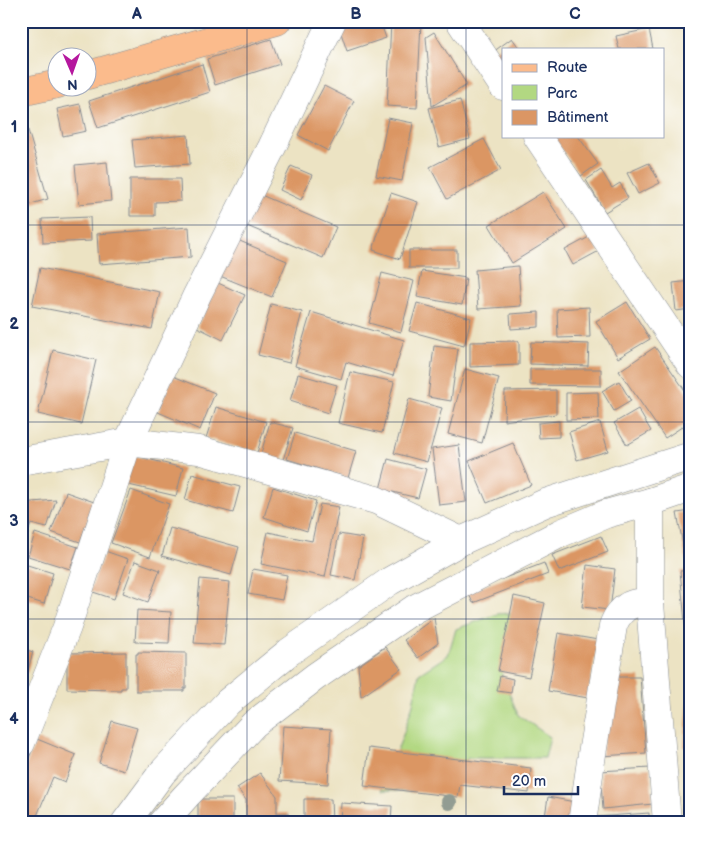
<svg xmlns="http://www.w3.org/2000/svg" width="712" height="844" viewBox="0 0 712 844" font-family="'Balsamiq Sans',sans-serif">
	<rect width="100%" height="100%" fill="#fff"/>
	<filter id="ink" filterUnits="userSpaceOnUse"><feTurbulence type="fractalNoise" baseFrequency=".02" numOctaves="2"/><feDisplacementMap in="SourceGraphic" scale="10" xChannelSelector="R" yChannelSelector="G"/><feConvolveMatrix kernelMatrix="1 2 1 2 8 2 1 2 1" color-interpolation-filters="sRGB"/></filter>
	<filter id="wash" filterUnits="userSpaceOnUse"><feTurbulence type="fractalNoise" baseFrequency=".0096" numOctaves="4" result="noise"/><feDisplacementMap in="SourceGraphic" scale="20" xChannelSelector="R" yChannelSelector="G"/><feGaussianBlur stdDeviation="1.12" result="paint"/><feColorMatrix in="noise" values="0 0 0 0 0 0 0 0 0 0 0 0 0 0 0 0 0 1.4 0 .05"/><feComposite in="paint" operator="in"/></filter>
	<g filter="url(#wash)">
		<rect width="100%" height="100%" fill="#ece3c3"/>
		<path fill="#b2d882" stroke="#668470" d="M513 613 502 675 518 715 550 737 545 758H468L442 792 382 790 403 735 413 704 419 674 448 655 456 629 497 614Z"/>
		<g id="blocks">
			<g fill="#db9664">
				<path d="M337 21H380L386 38 347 51Z"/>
				<path d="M391 21H421L417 108 387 106Z"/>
				<path d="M649 29 653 49H619L616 36Z"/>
				<path d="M434 32 467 85 432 106 426 37Z"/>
				<path d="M512 38 520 49H503V66L493 52Z"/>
				<path d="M271 39 280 64 215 85 207 59Z"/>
				<path d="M202 64 210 92 98 128 89 101Z"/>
				<path d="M324 86 354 101 328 151 298 135Z"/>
				<path d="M460 100 470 139 439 147 429 108Z"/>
				<path d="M80 104 86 131 63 136 57 109Z"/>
				<path d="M388 118 413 123 402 181 376 176Z"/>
				<path d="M25 120 48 199 21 207V121Z"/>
				<path d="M188 135 190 164 135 168 132 140Z"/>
				<path d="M552 136H578L598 164 581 176Z"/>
				<path d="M484 139 501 170 447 199 430 167Z"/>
				<path d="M107 162 111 201 79 204 75 165Z"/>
				<path d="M649 163 660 183 638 194 627 173Z"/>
				<path d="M291 166 312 175 301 200 280 190Z"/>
				<path d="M601 170 612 188 620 183 628 198 605 212 586 180Z"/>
				<path d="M130 179H180L181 201 155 202V216H130Z"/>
				<path d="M543 192 567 229 512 263 489 225Z"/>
				<path d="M391 193 418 202 400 259 373 250Z"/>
				<path d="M261 195 336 227 323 258 247 226Z"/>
				<path d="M90 217 91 241 43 243 42 219Z"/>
				<path d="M189 227 191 257 99 264 97 234Z"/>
				<path d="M591 236 599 251 573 265 565 250Z"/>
				<path d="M235 239 287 261 272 297 220 276Z"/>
				<rect x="409" y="250" width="48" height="18"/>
				<path d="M518 266 521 306 478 309 475 270Z"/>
				<path d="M40 268 160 292 152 329 32 306Z"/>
				<path d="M422 271 466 278 462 305 417 297Z"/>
				<path d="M382 273 414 281 401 332 369 323Z"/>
				<path d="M691 281V309L676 311 673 283Z"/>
				<path d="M218 283 245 295 223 340 197 327Z"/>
				<path d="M627 302 650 339 618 358 596 321Z"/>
				<path d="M417 303 471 318 464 346 409 331Z"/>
				<path d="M271 304 302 312 289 363 258 355Z"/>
				<path d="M589 307 590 337 558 338 557 309Z"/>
				<path d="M311 312 404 340 393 376 346 362 341 379 295 366Z"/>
				<path d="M539 312V327L511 329 510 314Z"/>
				<path d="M519 341V365L470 367V342Z"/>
				<path d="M531 342 589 344 588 366 530 364Z"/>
				<path d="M434 346 458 349 451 401 428 397Z"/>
				<path d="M655 347 691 399V421L665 438 619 371Z"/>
				<path d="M53 350 96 360 81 424 38 414Z"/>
				<path d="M465 369 499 378 482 443 448 434Z"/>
				<path d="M530 369H601V386L530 385Z"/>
				<path d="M350 372 394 382 382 433 338 423Z"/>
				<path d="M298 374 337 385 328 413 290 401Z"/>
				<path d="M173 376 215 393 200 430 158 412Z"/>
				<path d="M619 381 631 401 614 411 602 391Z"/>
				<path d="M21 386H26L25 430H21Z"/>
				<path d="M556 390V414L504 421 505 391Z"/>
				<path d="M598 392 599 419 566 420V393Z"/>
				<path d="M409 399 442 408 427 462 394 453Z"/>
				<path d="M216 407 266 422 257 453 206 438Z"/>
				<path d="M638 409 651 431 627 445 614 423Z"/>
				<path d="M559 421V437L539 438 538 423Z"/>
				<path d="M270 422 293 428 282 463 260 457Z"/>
				<path d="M600 422 608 451 577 460 569 432Z"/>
				<path d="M295 433 356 451 348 478 287 459Z"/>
				<path d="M513 443 531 485 487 503 469 461Z"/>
				<path d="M459 445 466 502 439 505 432 449Z"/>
				<path d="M128 454 183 468 176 496 120 483Z"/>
				<path d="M388 459 426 469 418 498 380 489Z"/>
				<path d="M192 474 240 487 233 513 185 500Z"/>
				<path d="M273 487 316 501 307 531 264 517Z"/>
				<path d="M131 490 169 504 150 557 111 543Z"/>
				<path d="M66 492 94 502 80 542 51 532Z"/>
				<path d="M56 500 47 528 31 524 21 555V503Z"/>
				<path d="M320 504 339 507 325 577 261 564 268 532 312 541Z"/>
				<path d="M691 511V560L686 561 677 513Z"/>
				<path d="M170 528 239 547 231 575 162 556Z"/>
				<path d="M35 533 78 547 70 569 28 556Z"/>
				<path d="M339 534 363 538 355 580 331 575Z"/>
				<path d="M601 536 608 552 559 571 552 555Z"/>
				<path d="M105 551 128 559 114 599 90 591Z"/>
				<path d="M135 561 160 570 148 602 123 593Z"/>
				<path d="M21 563 53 573 44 604 21 597Z"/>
				<path d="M544 563 548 574 473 603 468 592Z"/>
				<path d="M587 565 615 569 610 610 582 607Z"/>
				<path d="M253 569 287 575 282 600 248 594Z"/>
				<path d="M691 570V662H689L680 571Z"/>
				<path d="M200 579 230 582 224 645 194 643Z"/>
				<path d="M514 596 545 603 529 677 498 671Z"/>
				<path d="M137 610 171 612 169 643 135 642Z"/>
				<path d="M434 618 438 643 418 658 404 640Z"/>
				<path d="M558 633 598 640 588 698 548 691Z"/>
				<path d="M385 647 401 669 361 697 358 666Z"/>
				<path d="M21 648 33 652 27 673 21 671Z"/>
				<path d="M126 652V688H121V690L67 689V657L69 653Z"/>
				<path d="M138 652 186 653V688H184V691H136V654H138Z"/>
				<path d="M500 676 513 679 511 693 497 691Z"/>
				<path d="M608 677H640L646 753 602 756Z"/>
				<path d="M689 695H691V748L684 747Z"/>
				<path d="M112 721 137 728 124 771 99 763Z"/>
				<path d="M283 726 331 729 328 784 279 781Z"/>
				<path d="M37 739 76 755 65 782 53 777 34 823H31L21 819V777Z"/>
				<path d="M369 748 531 768 529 793 460 785 458 797 364 786Z"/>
				<path d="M650 768 653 804 603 809 600 771Z"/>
				<path d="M260 773 277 796V813H288V823H246V800L237 788Z"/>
				<path d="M548 797 575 802 572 823H544Z"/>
				<rect x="198" y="799" width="35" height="24"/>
				<path d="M304 799H331L332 823H304Z"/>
				<path d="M341 803 392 806 391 823H340Z"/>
				<path d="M649 813V823H595V817Z"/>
			</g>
		</g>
	</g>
	<g filter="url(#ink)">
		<use href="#blocks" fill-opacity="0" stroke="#848990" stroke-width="1"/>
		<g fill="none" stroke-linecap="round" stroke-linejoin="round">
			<g stroke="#848990" stroke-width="29">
				<g id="minor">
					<path d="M460 21 503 86"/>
					<path d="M537 136 691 365"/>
					<path d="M21 461 128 442 199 450 376 500 461 541"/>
					<path d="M650 502V603L667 823"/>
					<path d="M21 743 67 627 128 442 197 295 272 147 332 21"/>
					<path d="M125 823 162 773 228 702 289 652 390 581 461 541 545 503 647 470 691 456"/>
					<path d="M162 823 186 796 254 724 315 677 414 609 561 533 606 514 650 502 691 488"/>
					<path d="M582 823 592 754 613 626C616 617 623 607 633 604 637 602 645 603 650 603"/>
				</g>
			</g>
			<g stroke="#848990" stroke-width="29">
				<g id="major">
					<path d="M88 75 277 21"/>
					<path d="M21 92 58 84"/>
				</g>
			</g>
			<use href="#minor" stroke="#fff" stroke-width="28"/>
			<use href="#major" stroke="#fbbb8c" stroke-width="28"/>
		</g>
		<circle fill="#929c92" cx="449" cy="802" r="8"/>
	</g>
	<path fill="none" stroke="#1b2f5e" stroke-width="1" stroke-opacity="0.55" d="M247 21V823M466 21V823M21 225H691M21 422H691M21 619H691"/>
	<rect width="712" height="844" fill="none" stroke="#fff" stroke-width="55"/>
	<rect x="502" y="48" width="162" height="90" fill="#ffffff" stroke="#a4acbf"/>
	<rect x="512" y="64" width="25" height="8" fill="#fbbb8c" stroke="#a4acbf"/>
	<text x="547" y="72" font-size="15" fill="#1b2f5e">Route</text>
	<rect x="512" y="85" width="25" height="15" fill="#b2d882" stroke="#a4acbf"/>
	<text x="547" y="98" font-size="15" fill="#1b2f5e">Parc</text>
	<rect x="512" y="110" width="25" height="15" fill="#db9664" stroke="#a4acbf"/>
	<text x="547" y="122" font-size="15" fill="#1b2f5e">Bâtiment</text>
	<g transform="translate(72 72) rotate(178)"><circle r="24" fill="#ffffff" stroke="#a4acbf"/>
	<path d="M0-4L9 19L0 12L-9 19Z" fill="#b5179e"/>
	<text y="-8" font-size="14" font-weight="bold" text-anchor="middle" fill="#1b2f5e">N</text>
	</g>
	<path d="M504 786v8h74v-8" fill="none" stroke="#1b2f5e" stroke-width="2.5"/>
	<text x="512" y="786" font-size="15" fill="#1b2f5e" stroke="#ffffff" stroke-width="4" paint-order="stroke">20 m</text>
	<rect x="28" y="28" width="656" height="788" fill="none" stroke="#1b2f5e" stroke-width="2"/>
	<g font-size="16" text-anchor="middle" font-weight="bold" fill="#1b2f5e">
		<text x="137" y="19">A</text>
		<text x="356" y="19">B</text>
		<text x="575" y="19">C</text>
		<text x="14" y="132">1</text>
		<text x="14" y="329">2</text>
		<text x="14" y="526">3</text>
		<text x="14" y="724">4</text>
	</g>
</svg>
